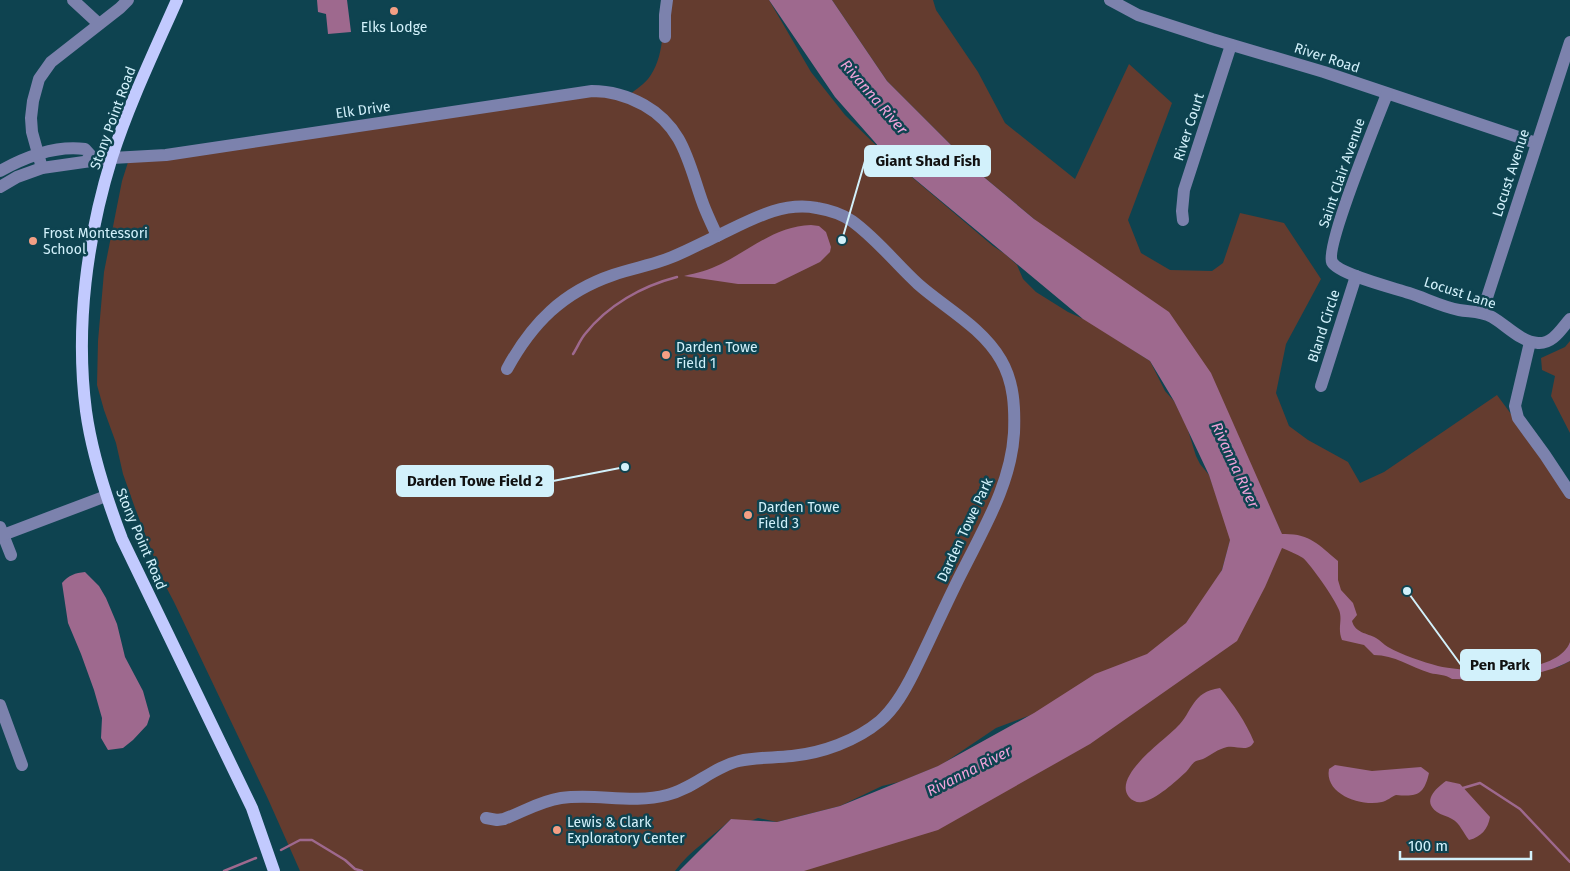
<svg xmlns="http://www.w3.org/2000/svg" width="1570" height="871" viewBox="0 0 1570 871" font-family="'Fira Sans',sans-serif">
	<rect width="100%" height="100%" fill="#0e4350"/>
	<g fill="#643c2f">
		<path d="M664 0H769L811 72 845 115 887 156 993 246 1005 254 1017 265 1023 279 1036 292 1068 312 1088 321 1150 361 1165 391 1174 401 1187 427 1196 456 1200 464 1209 475 1231 537 1222 570 1182 638 1042 711 996 728 941 765 899 782 882 786 840 806 777 822 758 818 748 822 731 819C713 837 690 850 675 871H300L268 799 174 602 164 583 135 508 123 474 116 443 104 410 97 385 98 341 104 272 122 181 130 156 586 91 627 97C633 91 642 86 648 79 665 58 663 25 664 0Z"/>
		<path d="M832 0H933L936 10 978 72 1005 123 1075 179 1129 64 1172 103 1128 220 1141 253 1170 270 1212 271 1223 263 1240 213 1284 223 1321 279 1286 344 1276 393 1289 426 1308 440 1348 462 1360 483 1384 472 1497 395 1570 494V656L1556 668 1570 661V871H741L1224 640 1281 532 1261 489 1034 219 979 173 887 81Z"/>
		<path d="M1570 341V433L1551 396 1555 376 1542 370 1541 358 1565 347Z"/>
	</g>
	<g fill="#9e698e">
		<path d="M317 0H347L351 32 328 34 326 14 318 12Z"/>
		<path d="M769 0H832L887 81 979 173 1034 219 1169 312 1211 373 1282 534C1309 533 1318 544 1338 561V580L1341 590 1353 603 1357 615 1352 621C1355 633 1367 633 1376 638 1380 640 1384 645 1388 647 1402 655 1423 662 1438 666 1468 673 1557 677 1570 642V661C1534 680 1493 680 1452 679 1445 674 1438 675 1430 673 1411 667 1394 655 1374 655L1364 645 1342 640C1337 628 1343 620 1339 610 1335 599 1311 565 1303 558 1297 554 1289 551 1282 548L1265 587 1237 641 1090 744 938 830 804 871H679L731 819 777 822 840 806 938 766 1034 713 1095 674 1147 654 1186 623 1222 570 1230 540 1209 475 1174 401 1150 361 1083 319 887 156 835 97Z"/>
		<path d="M811 225 819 226 826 232 831 247 830 252 820 262 775 284H738L684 276C697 273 709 270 721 264 751 249 776 226 811 225Z"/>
		<path d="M85 572 99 586 106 598 117 624 125 657 143 691 150 716 147 725 133 740 123 748 108 750 101 738 102 718 94 690 81 654 68 623 62 583C69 575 75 573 85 572Z"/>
		<path d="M1220 688C1233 704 1246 722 1254 742 1248 753 1237 745 1227 747 1218 749 1211 755 1203 759 1201 760 1198 760 1196 761 1192 763 1189 769 1186 772 1176 781 1156 800 1142 802 1138 803 1132 801 1129 797 1112 776 1165 740 1177 727 1193 712 1191 692 1220 688Z"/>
		<path d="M1335 765 1372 771 1421 767 1429 773C1424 795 1417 797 1396 795 1391 797 1387 801 1382 802 1361 807 1324 794 1329 769Z"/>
		<path d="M1446 781 1460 784 1490 817C1488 829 1481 837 1469 840 1463 833 1460 823 1452 819 1447 816 1441 815 1437 812 1422 801 1435 789 1446 781Z"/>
	</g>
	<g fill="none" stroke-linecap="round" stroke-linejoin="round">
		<g stroke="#9e698e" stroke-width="2.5">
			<path d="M573 354C577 348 580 340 585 334 608 305 642 286 677 277"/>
			<path d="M1463 788 1480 783 1520 809 1570 862"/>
			<path d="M281 850 300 840H312L345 860 355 869 362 871"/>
			<path d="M224 871 256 858"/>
		</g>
		<g stroke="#7c82ad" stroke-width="12">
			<path d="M73 0 99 24"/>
			<path d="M1110 0 1138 15 1212 39 1324 72 1536 143"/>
			<path d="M665 37V15L667 0"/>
			<path d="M1387 94C1378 117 1325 247 1332 262 1338 274 1394 288 1409 293 1425 298 1442 307 1459 310 1470 312 1481 311 1492 317 1506 325 1521 342 1538 343 1553 344 1561 329 1570 319"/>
			<path d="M42 168 32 132 31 118 33 101 39 79 51 62 120 8 128 0"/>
			<path d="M0 171C25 157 56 145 85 149L95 160"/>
			<path d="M0 187 17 177 42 168 112 158 166 155 592 91C611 91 628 96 644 105 683 127 688 161 702 201 706 213 712 224 717 236 749 221 781 201 817 208 829 210 842 214 852 221 877 239 896 264 918 284 945 308 982 327 1001 360 1014 382 1015 408 1014 433 1011 483 985 526 963 570 946 603 931 638 914 672 905 690 895 708 880 721 856 741 822 753 792 756 774 758 757 757 739 761 713 767 693 789 667 795 632 804 596 793 561 798 540 801 523 812 504 819L497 820 486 818"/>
			<path d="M1183 220 1182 211 1184 190 1231 45"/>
			<path d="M1482 313 1570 42"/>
			<path d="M1530 342 1515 406 1518 418 1545 455 1570 493"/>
			<path d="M507 369C532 323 563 292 613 275 633 268 653 265 672 257 687 251 702 243 717 236"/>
			<path d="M1321 386 1356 276"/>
			<path d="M0 527 11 555"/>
			<path d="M3 535 106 496"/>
			<path d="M0 705 22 765"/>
		</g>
		<path stroke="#c2cafe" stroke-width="12" d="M177 0C154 52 129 104 112 157 87 238 75 327 86 411 92 455 106 497 122 539L252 808 274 871"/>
	</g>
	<g fill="#f39f84" stroke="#0e4350" stroke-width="2">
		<circle cx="394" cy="11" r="5"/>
		<circle cx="33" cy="241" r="5"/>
		<circle cx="666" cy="355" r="5"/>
		<circle cx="748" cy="515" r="5"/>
		<circle cx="557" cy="830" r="5"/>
	</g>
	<g text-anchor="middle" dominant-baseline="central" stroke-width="5" stroke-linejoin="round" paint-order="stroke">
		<g font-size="14" fill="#d2f1fb" stroke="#0e4350" text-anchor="start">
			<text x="394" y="27" text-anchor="middle">Elks Lodge</text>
			<text x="43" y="233">Frost Montessori<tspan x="43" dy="16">School</tspan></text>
			<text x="676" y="347">Darden Towe<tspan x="676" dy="16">Field 1</tspan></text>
			<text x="758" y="507">Darden Towe<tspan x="758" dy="16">Field 3</tspan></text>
			<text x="567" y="822">Lewis &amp; Clark<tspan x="567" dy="16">Exploratory Center</tspan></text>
		</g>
		<g font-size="14" fill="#d2f1fb" stroke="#0e4350">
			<text transform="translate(1327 58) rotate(18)">River Road</text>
			<text transform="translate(363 110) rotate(-8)">Elk Drive</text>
			<text transform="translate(113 118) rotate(-70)">Stony Point Road</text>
			<text transform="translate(1189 127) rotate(-72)">River Court</text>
			<text transform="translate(1342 173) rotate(-71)">Saint Clair Avenue</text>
			<text transform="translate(1511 173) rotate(-72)">Locust Avenue</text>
			<text transform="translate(1460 293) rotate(18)">Locust Lane</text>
			<text transform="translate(1324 326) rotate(-72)">Bland Circle</text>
			<text transform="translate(965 530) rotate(-65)">Darden Towe Park</text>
			<text transform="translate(141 539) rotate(67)">Stony Point Road</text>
		</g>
		<g font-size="15" font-style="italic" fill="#f0a2d9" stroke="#0e4350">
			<text transform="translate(874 97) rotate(49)">Rivanna River</text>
			<text transform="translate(1235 465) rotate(65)">Rivanna River</text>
			<text transform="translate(969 771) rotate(-27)">Rivanna River</text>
		</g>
	</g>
	<path fill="none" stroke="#d2f1fb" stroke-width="2" d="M842 240L865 161M625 467L553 481M1407 591L1461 665"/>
	<g fill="#d2f1fb" stroke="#0e4350" stroke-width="2">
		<circle cx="842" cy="240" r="5"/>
		<circle cx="625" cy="467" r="5"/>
		<circle cx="1407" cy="591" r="5"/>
	</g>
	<g fill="#d2f1fb" stroke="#d2f1fb" stroke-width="2">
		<rect x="865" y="146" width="125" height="30" rx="5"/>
		<rect x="397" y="466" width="156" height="30" rx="5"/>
		<rect x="1461" y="650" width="79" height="30" rx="5"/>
	</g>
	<g font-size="15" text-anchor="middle" font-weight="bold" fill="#111">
		<text x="928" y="166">Giant Shad Fish</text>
		<text x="475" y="486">Darden Towe Field 2</text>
		<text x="1500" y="670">Pen Park</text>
	</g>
	<path d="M1400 851v8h131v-8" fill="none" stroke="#d2f1fb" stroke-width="2.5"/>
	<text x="1408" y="851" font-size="15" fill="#d2f1fb" stroke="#0e4350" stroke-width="4" paint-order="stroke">100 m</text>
</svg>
